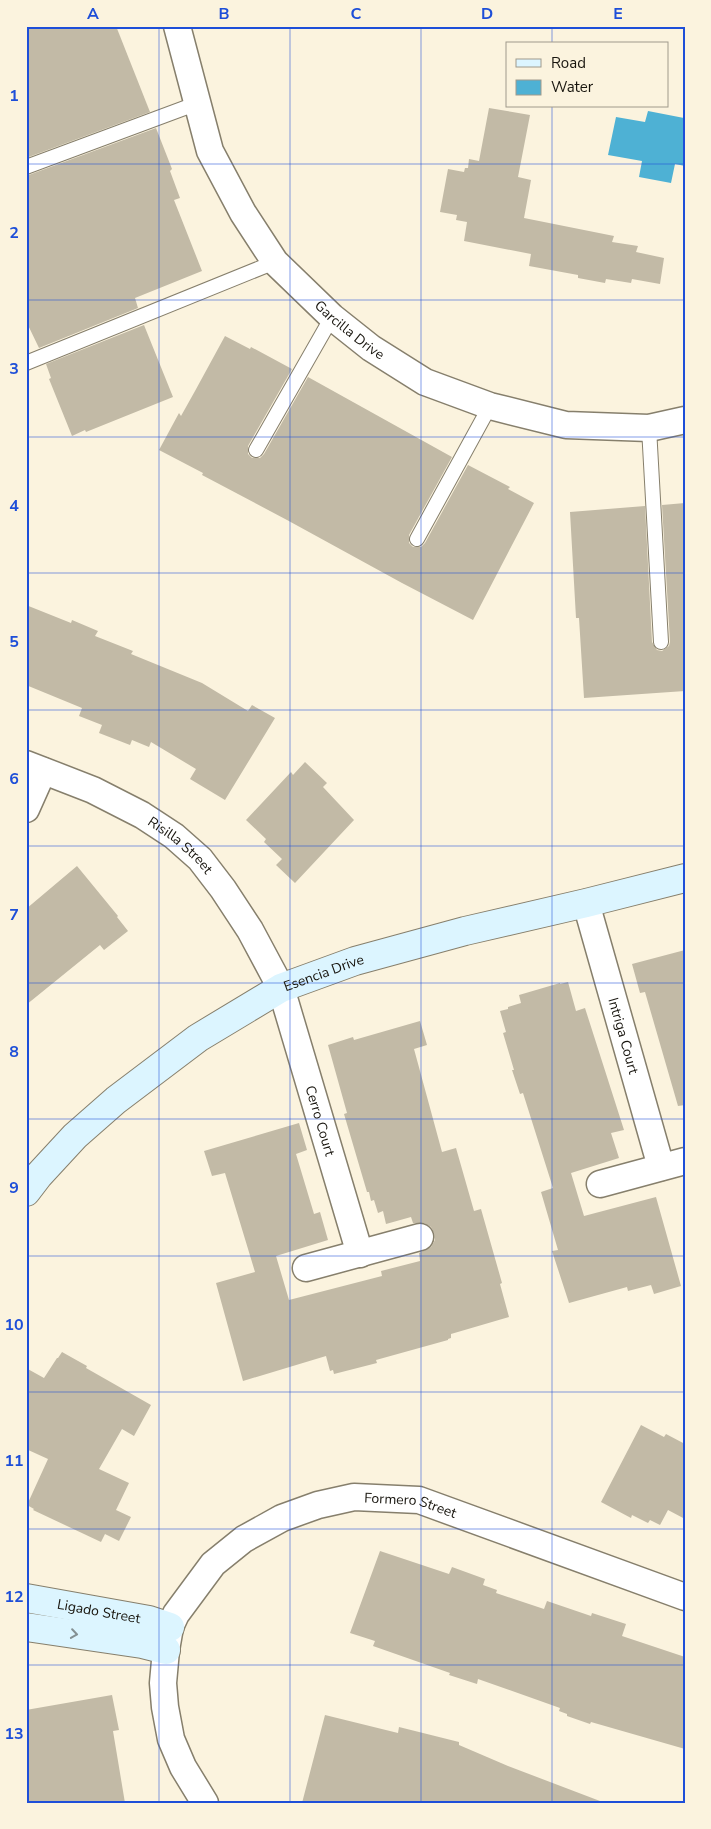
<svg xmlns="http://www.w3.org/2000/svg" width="711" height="1829" viewBox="0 0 711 1829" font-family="'Nunito Sans',sans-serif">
	<rect width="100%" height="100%" fill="#fbf3de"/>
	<path fill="#4eb1d4" d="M648 111 684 118 683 127 685 128V166L675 164 671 183 639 177 642 161 608 155 616 117 645 122Z"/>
	<g fill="#c2baa6">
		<path d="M26 26H116L150 112 26 158Z"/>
		<path d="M489 108 530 115 518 177 531 180 524 218 614 236 612 242 638 246 636 252 664 258 660 284 632 279 631 283 606 279 605 283 578 278V275L529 266 531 254 464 241 467 222 456 220 457 215 440 212 448 169 464 172 465 168H468L469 159 479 161Z"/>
		<path d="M156 128 172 169 170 171 180 198 174 200 202 271 135 298 138 308 39 348 26 321V176Z"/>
		<path d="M144 325 173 397 86 432 85 430 72 436 49 379 51 378 46 364Z"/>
		<path d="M225 336 250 349 251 347 292 369 248 446V454L252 458H260L264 454 308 377 452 457 409 535V543L413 547H421L425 543 468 465 510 487 508 489 534 503 473 620 402 583 287 520 202 475 203 473 159 450 179 413 181 416 195 391Z"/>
		<path d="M685 503V691L584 698 579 618H576L570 512 645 506 652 642 657 650 662 651 669 646 670 642 662 505Z"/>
		<path d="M26 605 71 623 72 620 98 631 95 636 133 651 131 654 202 683 248 711 252 705 275 718 225 800 190 779 196 769 151 742 149 747 132 740 130 745 99 733 102 725 79 716 82 708 26 685Z"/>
		<path d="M305 762 327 783 323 787 354 820 295 883 276 865 282 859 264 842 266 839 246 820 291 772 293 775Z"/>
		<path d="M77 866 118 916 117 917 128 931 104 950 100 945 26 1005V909Z"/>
		<path d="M685 950V1105L678 1106 645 992 640 993 632 964Z"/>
		<path d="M568 982 576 1011 585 1008 624 1130 611 1133 619 1158 571 1173 584 1216 656 1197 681 1286 654 1294 651 1285 628 1291 627 1287 569 1303 552 1251 558 1250 541 1192 553 1188 523 1093 520 1094 512 1070H514L503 1033 506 1032 500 1011 508 1009V1007L521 1003 519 995 560 983V984Z"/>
		<path d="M420 1021 427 1045 414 1049 442 1152 456 1148 474 1211 481 1209 502 1283 500 1284 509 1317 451 1334V1338L448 1339V1340L376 1360 377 1363 334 1374 333 1370 330 1371 326 1356 243 1381 216 1283 255 1272 225 1173 212 1176 204 1151 299 1123 307 1150 296 1154 314 1214 320 1212 328 1240 276 1256 289 1300 382 1276 381 1271 420 1261 419 1253 431 1247 435 1240 434 1233 431 1227 424 1223H413L411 1217 386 1224 383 1211 378 1213 374 1200 371 1201 369 1192H367L344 1114 347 1113 328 1045 353 1037 354 1040Z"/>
		<path d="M62 1352 87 1366 86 1368 151 1405 134 1436 122 1429 99 1469 129 1483 116 1510 131 1517 119 1541 105 1534 101 1542 33 1510 34 1509 27 1505 48 1459 26 1449V1368L44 1378 57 1358H58Z"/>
		<path d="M641 1425 664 1437 666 1434 685 1444V1519L668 1510 660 1525 650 1520 648 1523 632 1515 631 1518 601 1502Z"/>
		<path d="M380 1551 449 1574 452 1567 485 1579 483 1585 497 1590 496 1593 544 1609 547 1601 591 1616 592 1613 626 1624 622 1636 685 1657V1749L591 1722 590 1724 567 1716V1714L559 1711 560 1708 478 1679 477 1684 449 1675 450 1673 373 1646 375 1641 350 1633Z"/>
		<path d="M112 1695 119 1730 113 1731 125 1803H26V1710Z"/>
		<path d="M325 1715 398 1733 399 1727 459 1742V1745L508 1766 600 1801 599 1803H302Z"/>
	</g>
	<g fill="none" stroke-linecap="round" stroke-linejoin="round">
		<g stroke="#867f6c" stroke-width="16">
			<g id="lane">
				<path d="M26 167 198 103"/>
				<path d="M26 363 275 262"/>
				<path d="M649 428 661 642"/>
				<path d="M256 450 332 317"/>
				<path d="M417 539 490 406"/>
			</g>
		</g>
		<g stroke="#867f6c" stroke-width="29">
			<g id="street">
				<path id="s1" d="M177 26 210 151 243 213 275 262 332 317 371 348 425 382 490 406 566 425 649 428 685 420"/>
				<path id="s2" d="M26 764 93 790 142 815 174 836 200 859 223 889 250 930 281 988 360 1254"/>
				<path d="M26 809 43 771"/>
				<path id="s3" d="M586 903 661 1167"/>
				<path d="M600 1184 685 1161"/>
				<path d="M306 1268 420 1237"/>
				<path id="s4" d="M205 1803 183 1767 171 1739 165 1707 163 1683 166 1650 170 1627 176 1614 213 1564 244 1539 282 1518 318 1505 354 1497 419 1500 685 1597"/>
			</g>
		</g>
		<g stroke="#867f6c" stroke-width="30">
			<g id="secondary">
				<path id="s5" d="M26 1192 39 1175 75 1136 116 1100 198 1038 281 988 355 961 465 931 586 903 685 878"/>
				<path id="s6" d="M26 1598 149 1620 170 1627"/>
				<path d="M26 1627 142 1644 166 1650"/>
			</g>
		</g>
		<use href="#lane" stroke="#fff" stroke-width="14"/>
		<use href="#street" stroke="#fff" stroke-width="26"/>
		<use href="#secondary" stroke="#dcf5ff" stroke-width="28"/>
	</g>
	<defs><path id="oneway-chevron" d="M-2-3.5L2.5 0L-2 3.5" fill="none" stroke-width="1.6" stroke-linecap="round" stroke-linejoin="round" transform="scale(1.25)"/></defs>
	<use stroke="#849093" href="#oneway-chevron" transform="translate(74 1634) rotate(8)"/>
	<path fill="none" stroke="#1d4ed8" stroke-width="1" stroke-opacity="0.55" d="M159 26V1803M290 26V1803M421 26V1803M552 26V44M552 106V1803M26 164H685M26 300H685M26 437H685M26 573H685M26 710H685M26 846H685M26 983H685M26 1119H685M26 1256H685M26 1392H685M26 1529H685M26 1665H685"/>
	<g text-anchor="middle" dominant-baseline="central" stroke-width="5" stroke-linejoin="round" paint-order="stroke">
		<g font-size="14" fill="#18150e" stroke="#fbf3de">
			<text stroke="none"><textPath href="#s1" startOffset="359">Garcilla Drive</textPath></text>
			<text stroke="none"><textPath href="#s2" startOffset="176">Risilla Street</textPath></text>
			<text stroke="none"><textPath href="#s5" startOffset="374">Esencia Drive</textPath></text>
			<text stroke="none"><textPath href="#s3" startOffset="138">Intriga Court</textPath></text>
			<text stroke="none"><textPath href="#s2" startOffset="491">Cerro Court</textPath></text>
			<text stroke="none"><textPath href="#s4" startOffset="478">Formero Street</textPath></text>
			<text stroke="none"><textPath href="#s6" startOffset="74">Ligado Street</textPath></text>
		</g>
	</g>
	<rect width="711" height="1829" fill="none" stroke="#fbf3de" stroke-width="55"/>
	<rect x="506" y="42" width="162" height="65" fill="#fbf3de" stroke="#a09a8b"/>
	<rect x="516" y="59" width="25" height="8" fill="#dcf5ff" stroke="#a09a8b"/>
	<text x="551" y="68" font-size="15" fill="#18150e">Road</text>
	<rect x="516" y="80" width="25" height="15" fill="#4eb1d4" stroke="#a09a8b"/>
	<text x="551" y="92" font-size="15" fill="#18150e">Water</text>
	<rect x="28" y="28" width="656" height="1774" fill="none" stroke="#1d4ed8" stroke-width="2"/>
	<g font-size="16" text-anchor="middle" font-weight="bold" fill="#1d4ed8">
		<text x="93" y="19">A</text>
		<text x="224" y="19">B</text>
		<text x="356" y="19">C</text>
		<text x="487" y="19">D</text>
		<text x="618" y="19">E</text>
		<text x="14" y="101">1</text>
		<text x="14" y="238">2</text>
		<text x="14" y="374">3</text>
		<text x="14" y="511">4</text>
		<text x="14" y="647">5</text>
		<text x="14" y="784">6</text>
		<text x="14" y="920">7</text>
		<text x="14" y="1057">8</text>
		<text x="14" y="1193">9</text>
		<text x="14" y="1330">10</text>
		<text x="14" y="1466">11</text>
		<text x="14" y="1602">12</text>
		<text x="14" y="1739">13</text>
	</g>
</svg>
